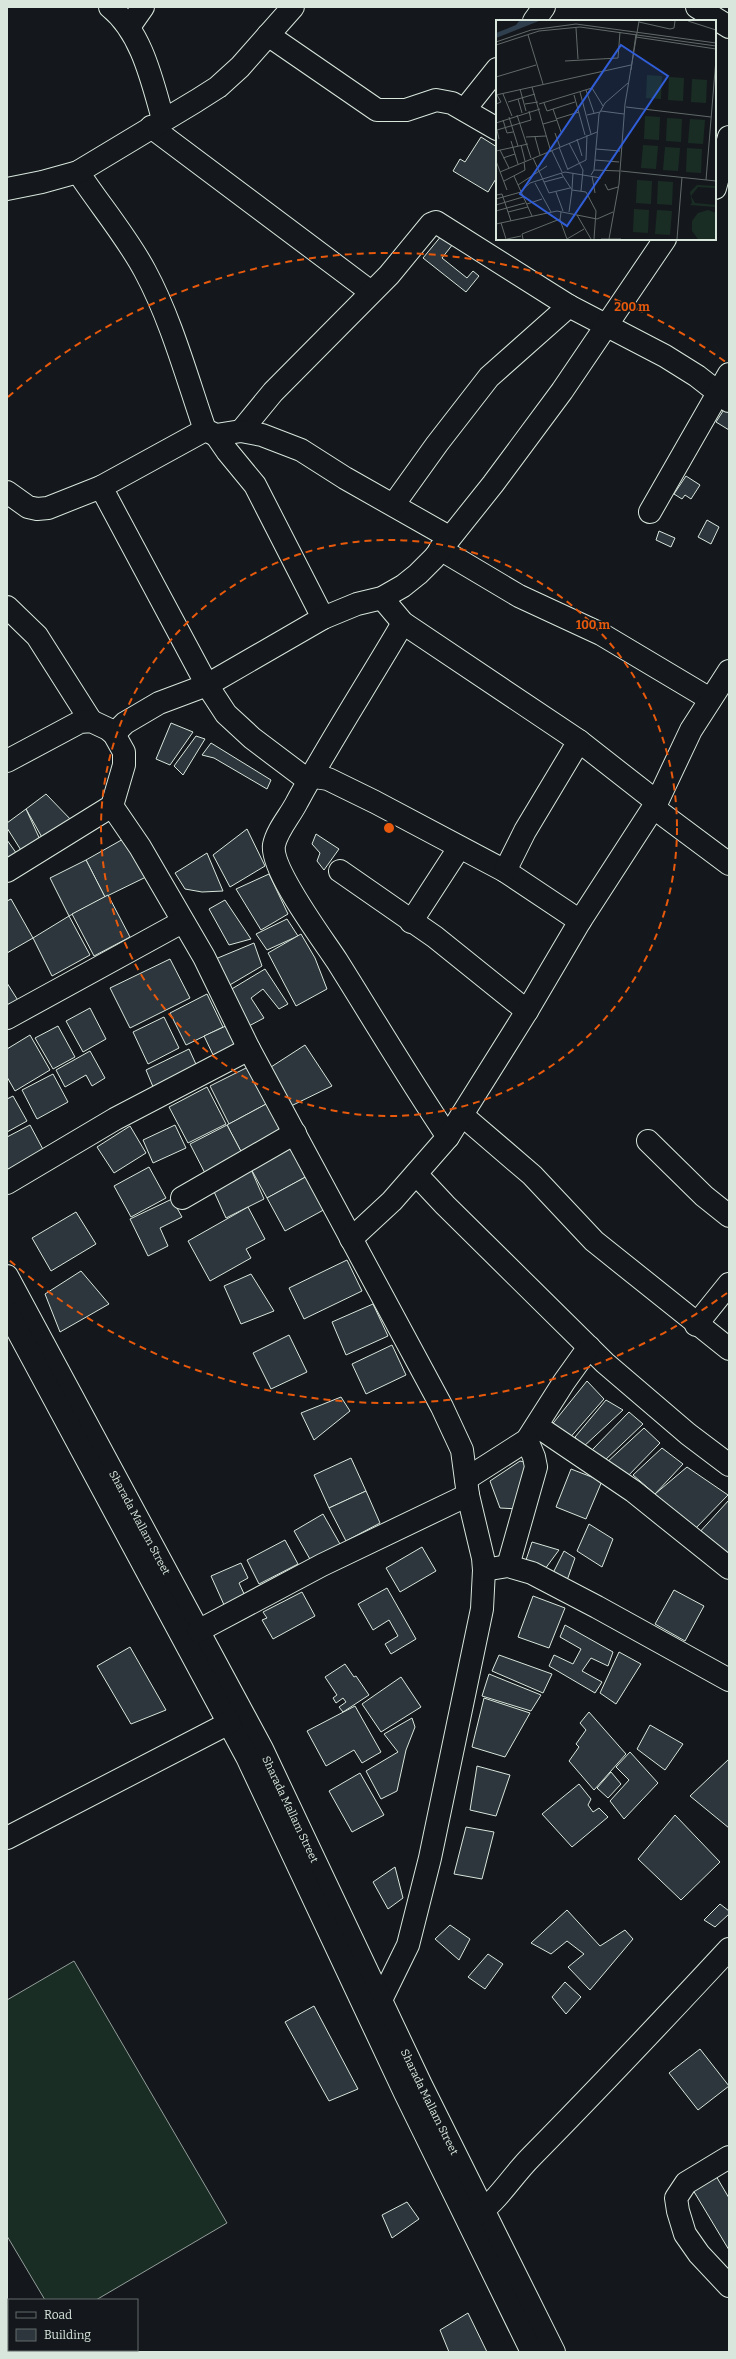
<svg xmlns="http://www.w3.org/2000/svg" width="736" height="2359" viewBox="0 0 736 2359" font-family="Bitter,serif">
	<rect width="100%" height="100%" fill="#14181c"/>
	<path fill="#1a2d24" stroke="#939e99" d="M74 1961 227 2223 96 2300H45L7 2236V2000Z"/>
	<g fill="#2c363c" stroke="#d8e6dc">
		<path d="M481 137 497 147V177L488 192 453 171 460 159 465 162Z"/>
		<path d="M442 235 453 244 442 258 467 278 473 271 479 276 466 292 423 258Z"/>
		<path d="M725 408 729 411V430L716 422Z"/>
		<path d="M686 476 700 485 691 499 685 495 682 499 674 494Z"/>
		<path d="M707 520 719 527 711 544 698 537Z"/>
		<path d="M659 531 675 538 671 547 656 540Z"/>
		<path d="M171 723 193 732 170 765 156 759Z"/>
		<path d="M196 736 205 739 183 775 174 766Z"/>
		<path d="M211 743 271 780 267 789 214 758 202 755Z"/>
		<path d="M46 794 74 823 44 841 26 809Z"/>
		<path d="M26 809 42 844 24 855 7 828V823Z"/>
		<path d="M247 829 265 866 230 887 213 855Z"/>
		<path d="M316 834 339 849 324 870 317 861 320 853 312 844Z"/>
		<path d="M125 838 146 877 105 897 86 860Z"/>
		<path d="M7 840 19 857 7 865Z"/>
		<path d="M207 853 223 891 202 892 185 889 175 873Z"/>
		<path d="M86 860 105 897 69 916 50 878Z"/>
		<path d="M269 874 288 914 261 930 236 889Z"/>
		<path d="M108 895 130 937 94 956 72 914Z"/>
		<path d="M11 899 33 938 7 953V901Z"/>
		<path d="M225 900 251 939 229 945 209 909Z"/>
		<path d="M69 916 90 955 52 976 33 938Z"/>
		<path d="M287 919 298 936 267 950 256 934Z"/>
		<path d="M301 934 315 958 327 989 296 1006 268 953Z"/>
		<path d="M254 943 262 966 228 986 213 960Z"/>
		<path d="M170 959 190 998 130 1028 110 988Z"/>
		<path d="M265 969 288 1004 279 1009 263 989 251 998 264 1018 247 1027 230 990Z"/>
		<path d="M7 983 19 1002 7 1009Z"/>
		<path d="M207 994 223 1027 186 1045 170 1013Z"/>
		<path d="M90 1008 106 1039 83 1052 66 1021Z"/>
		<path d="M164 1017 179 1048 148 1064 133 1032Z"/>
		<path d="M228 1025 240 1049 216 1061 204 1036Z"/>
		<path d="M58 1026 75 1057 53 1069 35 1038Z"/>
		<path d="M30 1035 50 1070 15 1091 7 1077V1049Z"/>
		<path d="M305 1045 332 1086 291 1106 271 1067Z"/>
		<path d="M189 1049 200 1073 156 1094 146 1070Z"/>
		<path d="M90 1051 105 1078 92 1086 86 1075 65 1087 56 1070Z"/>
		<path d="M248 1067 268 1103 229 1124 210 1086Z"/>
		<path d="M53 1074 68 1102 37 1119 22 1090Z"/>
		<path d="M207 1087 226 1124 188 1143 169 1107Z"/>
		<path d="M13 1096 27 1121 7 1132V1099Z"/>
		<path d="M268 1103 285 1135 244 1157 227 1125Z"/>
		<path d="M30 1125 46 1155 7 1176V1137Z"/>
		<path d="M175 1125 186 1148 153 1163 143 1140Z"/>
		<path d="M227 1125 244 1157 207 1177 190 1144Z"/>
		<path d="M130 1126 146 1153 114 1173 97 1147Z"/>
		<path d="M294 1143 311 1174 267 1198 250 1167Z"/>
		<path d="M149 1167 166 1198 131 1217 114 1186Z"/>
		<path d="M250 1167 264 1199 226 1218 211 1185Z"/>
		<path d="M311 1174 329 1207 285 1231 267 1198Z"/>
		<path d="M172 1199 182 1217 160 1228 168 1246 148 1256 130 1219Z"/>
		<path d="M248 1207 265 1239 246 1249 251 1258 210 1281 188 1241Z"/>
		<path d="M76 1212 96 1244 51 1271 32 1238Z"/>
		<path d="M347 1260 362 1291 304 1319 289 1288Z"/>
		<path d="M81 1271 109 1304 60 1332 45 1294Z"/>
		<path d="M251 1274 274 1311 241 1324 224 1286Z"/>
		<path d="M373 1304 388 1336 346 1355 332 1322Z"/>
		<path d="M289 1335 307 1372 271 1389 253 1353Z"/>
		<path d="M392 1345 406 1375 366 1394 352 1364Z"/>
		<path d="M587 1381 604 1399 567 1441 550 1427Z"/>
		<path d="M341 1397 350 1411 314 1440 301 1413Z"/>
		<path d="M606 1400 623 1410 582 1448 575 1437Z"/>
		<path d="M629 1412 643 1424 603 1462 592 1450Z"/>
		<path d="M644 1428 660 1443 625 1479 605 1464Z"/>
		<path d="M662 1448 683 1464 655 1494 633 1475Z"/>
		<path d="M351 1458 366 1491 329 1508 314 1475Z"/>
		<path d="M520 1461 532 1464 519 1509 500 1508 490 1481Z"/>
		<path d="M687 1467 728 1495 694 1530 655 1494Z"/>
		<path d="M571 1469 602 1481 586 1519 556 1507Z"/>
		<path d="M366 1491 380 1523 346 1541 329 1508Z"/>
		<path d="M729 1500V1553L726 1557 697 1535Z"/>
		<path d="M323 1514 340 1544 311 1561 294 1531Z"/>
		<path d="M589 1524 613 1539 602 1567 577 1551Z"/>
		<path d="M285 1540 298 1564 259 1584 247 1560Z"/>
		<path d="M532 1542 559 1550 542 1573 524 1566Z"/>
		<path d="M422 1547 436 1571 400 1592 386 1568Z"/>
		<path d="M564 1551 575 1558 565 1586 551 1577Z"/>
		<path d="M241 1563 248 1578 239 1583 246 1598 225 1607 211 1576Z"/>
		<path d="M387 1588 416 1639 391 1654 385 1644 398 1636 389 1620 373 1630 358 1604Z"/>
		<path d="M674 1590 704 1606 685 1641 655 1624Z"/>
		<path d="M302 1592 315 1616 273 1639 262 1620 267 1618 263 1612Z"/>
		<path d="M533 1596 565 1608 549 1648 518 1637Z"/>
		<path d="M565 1625 613 1652 608 1666 591 1658 582 1671 602 1682 595 1693 549 1666 554 1655 573 1664 581 1649 560 1637Z"/>
		<path d="M130 1647 166 1710 131 1724 97 1666Z"/>
		<path d="M619 1652 641 1664 616 1704 600 1693Z"/>
		<path d="M499 1655 552 1674 543 1693 492 1671Z"/>
		<path d="M345 1664 354 1677 356 1676 369 1695 343 1712 339 1707 346 1702 343 1698 336 1703 333 1698 337 1695 325 1677Z"/>
		<path d="M489 1674 541 1695 531 1711 482 1696Z"/>
		<path d="M401 1677 421 1707 381 1732 362 1704Z"/>
		<path d="M484 1698 530 1713 505 1757 472 1747Z"/>
		<path d="M355 1706 381 1752 362 1763 354 1750 326 1766 307 1731Z"/>
		<path d="M589 1712 626 1754 594 1790 569 1761 579 1747 576 1744 586 1730 580 1723Z"/>
		<path d="M412 1718 415 1727 406 1750 397 1791 381 1799 366 1771 398 1752 384 1734Z"/>
		<path d="M650 1725 683 1744 665 1770 637 1749Z"/>
		<path d="M630 1752 658 1783 624 1819 610 1801 629 1780 616 1767Z"/>
		<path d="M729 1759V1828L690 1796Z"/>
		<path d="M477 1766 510 1775 496 1816 470 1810Z"/>
		<path d="M611 1772 621 1784 608 1798 597 1788Z"/>
		<path d="M360 1773 384 1815 352 1832 329 1791Z"/>
		<path d="M579 1784 591 1799 588 1805 593 1812 599 1808 608 1817 572 1847 542 1814Z"/>
		<path d="M675 1815 720 1862 681 1900 638 1859Z"/>
		<path d="M466 1827 494 1832 482 1879 454 1874Z"/>
		<path d="M395 1867 403 1898 388 1909 373 1882Z"/>
		<path d="M720 1904 729 1911V1914L715 1927 704 1920Z"/>
		<path d="M567 1910 600 1946 625 1930 633 1939 590 1990 568 1967 584 1954 567 1941 551 1954 531 1943Z"/>
		<path d="M450 1925 470 1939 459 1960 435 1939Z"/>
		<path d="M488 1954 503 1964 485 1989 468 1977Z"/>
		<path d="M565 1982 581 1997 566 2014 552 1997Z"/>
		<path d="M314 2006 358 2089 329 2101 285 2022Z"/>
		<path d="M700 2049 729 2086 698 2110 669 2073Z"/>
		<path d="M716 2176 729 2198V2250L693 2190Z"/>
		<path d="M407 2202 419 2219 392 2238 382 2215Z"/>
		<path d="M468 2313 487 2352H449L440 2330Z"/>
	</g>
	<g fill="none" stroke-linecap="round" stroke-linejoin="round">
		<g stroke="#d8e6dc" stroke-width="24">
			<g id="minor">
				<path d="M110 7C142 33 152 81 163 119"/>
				<path d="M697 7 729 27"/>
				<path d="M534 21 544 7"/>
				<path d="M129 27 143 7"/>
				<path d="M268 35 377 110H406L436 100 452 103 497 129"/>
				<path d="M465 109 497 69"/>
				<path d="M151 127 371 292"/>
				<path d="M78 172C99 204 127 237 145 271 171 319 187 378 205 430"/>
				<path d="M715 188 729 137"/>
				<path d="M7 189 42 182 78 172 196 101 218 87 240 67 293 7"/>
				<path d="M241 431 273 392 389 275 431 224 436 222 569 306 665 356 697 376 729 401"/>
				<path d="M216 435 227 451 255 485 323 618"/>
				<path d="M101 487 207 685 226 714 252 738 301 775 328 779 375 802 505 871 580 921"/>
				<path d="M7 492 28 507 37 509 48 508 101 487 205 430 216 435 241 431 262 435 301 450 345 478 449 537"/>
				<path d="M394 504 437 444 489 377 569 306"/>
				<path d="M650 512 729 374"/>
				<path d="M440 549 519 596 601 634 710 699"/>
				<path d="M382 598 403 623 579 741 657 802"/>
				<path d="M7 607 37 636 91 721"/>
				<path d="M403 623C368 683 330 741 297 802 290 816 277 830 274 845 270 869 322 938 337 961 374 1020 409 1079 448 1137"/>
				<path d="M114 734 125 723 159 703 207 685 323 618 357 604 382 598 403 586 418 574 434 558 493 484 562 391 665 239"/>
				<path d="M7 761 80 722 91 721 108 729 114 734 124 752V765L112 806 7 871"/>
				<path d="M112 806 140 847 204 957 249 1049 442 1407 462 1450 468 1495 483 1558 484 1570 482 1609 430 1858 408 1945 381 2000 366 2007"/>
				<path d="M654 808 729 864"/>
				<path d="M340 871 435 937 527 1011"/>
				<path d="M505 871 525 831 579 741"/>
				<path d="M411 922 459 848"/>
				<path d="M7 1018 182 922"/>
				<path d="M462 1115 532 1175 594 1241 729 1349"/>
				<path d="M648 1141 704 1196 729 1216"/>
				<path d="M416 1174 445 1205 605 1363 688 1434 729 1465"/>
				<path d="M7 1183 115 1119 249 1049"/>
				<path d="M182 1198 295 1133"/>
				<path d="M351 1239 392 1201 448 1137 527 1011 580 921 657 802 691 730 729 671"/>
				<path id="s1" d="M7 1276 262 1749 421 2085 554 2352"/>
				<path d="M7 1311 247 1757 405 2093 532 2352"/>
				<path d="M696 1325 729 1284"/>
				<path d="M537 1426 633 1491 729 1568"/>
				<path d="M466 1479 527 1440 564 1382 589 1347"/>
				<path d="M508 1566 536 1467 534 1457 527 1440"/>
				<path d="M484 1570 508 1566 532 1573 597 1607 729 1680"/>
				<path d="M198 1631 322 1565 468 1495"/>
				<path d="M7 1838 229 1723"/>
				<path d="M729 2157 686 2183 676 2198 678 2211 685 2234 699 2254 729 2286"/>
				<path d="M472 2218C496 2204 511 2177 531 2157 598 2089 664 2019 729 1949"/>
			</g>
		</g>
		<use href="#minor" stroke="#14181c" stroke-width="22"/>
	</g>
	<g fill="none" stroke="#e8590c" stroke-width="2" stroke-dasharray="7 5">
		<circle cx="389" cy="828" r="288"/>
		<path d="M727 1293A575 575 0 0 1 8 1259M8 397A575 575 0 0 1 727 363"/>
	</g>
	<g text-anchor="middle" dominant-baseline="central" stroke-width="3" stroke-linejoin="round" paint-order="stroke">
		<g font-size="11" fill="#d8e6dc" stroke="#14181c">
			<text stroke="none"><textPath href="#s1" startOffset="280">Sharada Mallam Street</textPath></text>
			<text stroke="none"><textPath href="#s1" startOffset="604">Sharada Mallam Street</textPath></text>
			<text stroke="none"><textPath href="#s1" startOffset="928">Sharada Mallam Street</textPath></text>
		</g>
	</g>
	<g transform="translate(496 20)">
		<rect width="220" height="220" fill="#14181c"/>
		<path d="M151 55 166 56 165 79 150 78ZM173 57 188 58 187 81 172 80ZM196 59 211 60 210 83 195 82ZM149 96 164 97 163 120 148 119ZM171 98 186 99 185 122 170 121ZM194 99 209 100 207 124 192 123ZM147 125 162 126 160 149 145 148ZM169 127 184 128 182 151 167 150ZM191 128 206 129 205 153 190 152ZM141 160 156 161 155 184 140 183ZM162 161 177 162 176 185 161 184ZM201 165 220 166V168L202 167 195 176 199 183 220 185V187L194 185 196 183 194 172ZM138 189 153 190 152 213 137 212ZM161 190 176 191 174 215 159 214ZM212 190 220 193V219H202L196 211V201L202 193Z" fill="#1a2d24"/>
		<path d="M23 1H43L0 18V13L20 5Z" fill="#2f3f4d"/>
		<path fill="none" stroke="#626a69" stroke-width="1" d="M192 1 220 10M143 2 174 9 178 8 179 1M80 8 82 39M32 15 47 64M140 17 220 29M0 22 35 10 80 4 220 23M0 25 43 11 84 7 220 26M69 41 122 38 124 12M135 50 140 14M0 57 40 45M36 67 55 132M24 69 30 91M90 70 98 93M84 72 95 114M7 74 16 96M0 75 135 45M78 75 89 115M22 79 26 93M12 82 39 74M48 83 51 91 79 82M0 84 5 82 1 75M29 84 42 82M43 84 96 68 107 86M130 87 215 97M57 89 65 112M105 91 128 94M21 95 35 138M91 95 104 92M13 97 22 126M60 99 83 92M7 100 11 113 17 112M0 103 44 89M47 104 61 100M59 113 64 127M30 117 50 116M39 117 44 135M3 119 1 110 35 100 33 91M81 119 86 136M15 121 22 144M73 123 87 150 85 171M25 125 29 141M63 127 72 150M100 129 124 131M4 130 13 148M0 131 32 124M56 131 66 152M7 138 19 134M37 138 53 173 74 168M99 140 123 142M0 141 11 170M72 149 90 140 91 115M98 150 124 151M125 151 220 161M4 152 101 112M65 153 76 170 73 192M95 155 98 150 103 94 109 83 132 63M18 156 36 196M96 156 99 173M210 160 220 39M8 161 29 150 28 142M48 162 67 157M39 163 55 192M109 164 112 170 122 167M22 165 51 146M76 169 77 153M76 170 90 172 100 191 98 219M25 171 34 163 69 152 105 158M60 172 67 191M0 175 6 174 15 201M0 179 25 172M31 184 46 179M0 185 27 177M0 191 29 183M12 192 32 187M65 192 64 200 71 219M81 195 95 219M5 203 10 219M0 204 61 191 101 199 117 192M11 219 25 216M27 219 26 214 64 199M71 219 88 209M105 219H125M113 219 123 164 129 84 143 1M181 219 186 157"/>
		<path fill="#305dd8" fill-opacity="0.15" stroke="#305dd8" stroke-width="2" d="M125 25 172 56 71 206 24 174Z"/>
		<rect width="220" height="220" fill="none" stroke="#d8e6dc" stroke-width="2"/>
	</g>
	<circle cx="389" cy="828" r="6" fill="#e8590c" stroke="#14181c" stroke-width="2"/>
	<g font-size="12" text-anchor="middle" font-weight="bold" fill="#e8590c" stroke="#14181c" stroke-width="3" stroke-linejoin="round" paint-order="stroke">
		<text x="632" y="311">200 m</text>
		<text x="593" y="629">100 m</text>
	</g>
	<rect width="736" height="2359" fill="none" stroke="#d8e6dc" stroke-width="16"/>
	<rect x="8" y="2299" width="130" height="52" fill="#14181c" stroke="#626a69"/>
	<rect x="16" y="2312" width="20" height="6" fill="#14181c" stroke="#626a69"/>
	<text x="44" y="2319" font-size="12" fill="#d8e6dc">Road</text>
	<rect x="16" y="2329" width="20" height="12" fill="#2c363c" stroke="#626a69"/>
	<text x="44" y="2339" font-size="12" fill="#d8e6dc">Building</text>
</svg>
